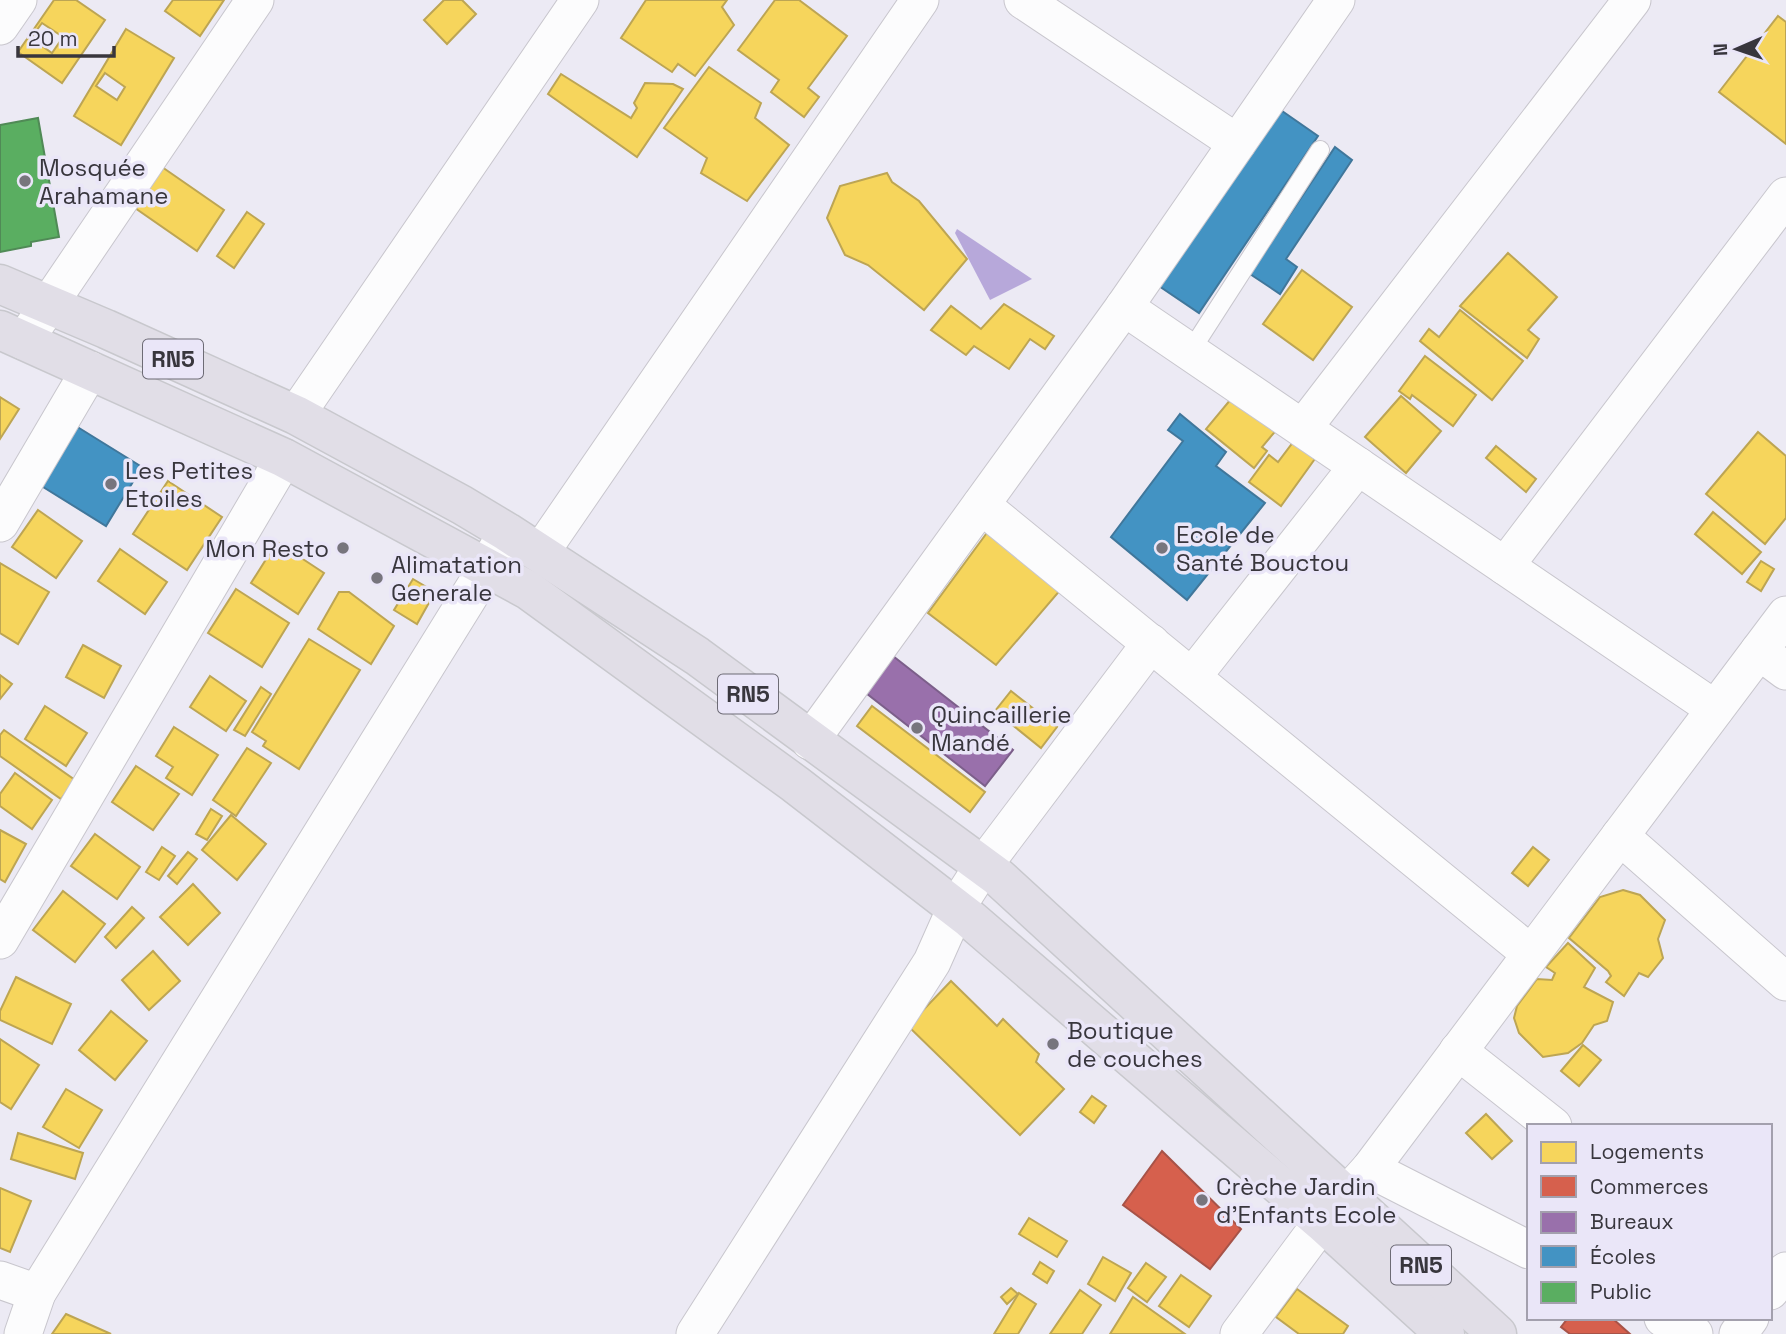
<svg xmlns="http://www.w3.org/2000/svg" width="1786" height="1334" viewBox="0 0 1786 1334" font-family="'Space Grotesk',sans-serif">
	<rect width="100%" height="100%" fill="#eceaf4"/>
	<path fill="#b7a8da" d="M957 229 1032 279 990 300 955 233Z"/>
	<g fill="#f6d55c" stroke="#bda553" stroke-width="2" fill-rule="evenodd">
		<path d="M54 0H76L105 20 62 83 18 52ZM42 23 63 37 52 53 31 38Z"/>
		<path d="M173 0H224L200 36 165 11Z"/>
		<path d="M444 0H462L476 14 447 44 424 20Z"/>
		<path d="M646 0H727L722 7 734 25 695 76 678 64 672 72 621 38Z"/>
		<path d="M775 0H799L847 36 808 88 819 97 804 117 771 92 779 80 738 50Z"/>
		<path d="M1778 16 1786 22V144L1719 92Z"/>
		<path d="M126 29 174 58 121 145 74 116ZM105 73 125 87 117 100 96 86Z"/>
		<path d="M709 67 761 103 755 118 789 145 747 201 701 173 707 158 664 128Z"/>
		<path d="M561 74 631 118 637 108 634 103 645 83 673 84 683 89 637 157 548 94Z"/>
		<path d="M162 167 224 210 197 251 135 208Z"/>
		<path d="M887 173 892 182 919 201 967 259 924 310 868 265 845 255 827 218 840 186Z"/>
		<path d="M247 212 264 224 234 268 217 256Z"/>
		<path d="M1508 253 1557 297 1528 330 1539 339 1527 358 1460 306Z"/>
		<path d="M1302 270 1352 307 1313 360 1263 324Z"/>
		<path d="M1004 304 1054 336 1045 349 1030 339 1009 369 974 346 966 355 931 330 951 306 981 329Z"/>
		<path d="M1460 310 1523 361 1492 400 1420 341 1429 329 1439 337Z"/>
		<path d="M1425 356 1476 395 1453 426 1412 395 1410 399 1399 391Z"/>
		<path d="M1236 393 1278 428 1262 447 1267 451 1254 468 1206 429Z"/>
		<path d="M1401 396 1441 431 1406 473 1365 437Z"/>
		<path d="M0 397 19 409 0 439Z"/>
		<path d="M1758 432 1786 456V518L1765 544 1706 494Z"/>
		<path d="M1300 433 1322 449 1281 506 1249 482 1269 455 1278 462Z"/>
		<path d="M1496 446 1536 479 1526 492 1486 458Z"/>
		<path d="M168 481 222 517 187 570 133 534Z"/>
		<path d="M38 510 82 541 56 578 12 547Z"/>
		<path d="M1713 512 1761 552 1742 574 1695 534Z"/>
		<path d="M989 530 1068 581 996 665 928 613Z"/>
		<path d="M277 542 324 573 298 614 251 583Z"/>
		<path d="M120 549 167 582 145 614 98 581Z"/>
		<path d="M1761 561 1774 569 1761 591 1747 582Z"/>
		<path d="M0 563 49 592 18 644 0 633Z"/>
		<path d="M413 579 435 592 417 624 394 610Z"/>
		<path d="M236 589 289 623 262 667 208 633Z"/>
		<path d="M339 592H349L394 626 371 664 318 629Z"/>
		<path d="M309 639 360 670 299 769 263 746 266 741 252 732Z"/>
		<path d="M83 645 121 666 104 698 66 677Z"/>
		<path d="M0 675 12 684 0 699Z"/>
		<path d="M210 676 246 701 226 731 190 707Z"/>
		<path d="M261 687 271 694 245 736 234 730Z"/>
		<path d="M1011 691 1057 727 1041 748 995 711Z"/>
		<path d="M45 706 87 733 66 766 25 739Z"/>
		<path d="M872 706 985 792 970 812 857 726Z"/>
		<path d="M174 727 218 755 192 795 166 778 173 767 156 756Z"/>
		<path d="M4 730 75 780 61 799 0 756V735Z"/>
		<path d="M247 748 271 763 236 816 213 800Z"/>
		<path d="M136 766 179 794 153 830 112 802Z"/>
		<path d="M15 773 52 800 32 829 0 806V794Z"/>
		<path d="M211 809 222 816 207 840 196 834Z"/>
		<path d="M231 815 266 844 237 880 202 850Z"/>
		<path d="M0 830 26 844 5 882 0 879Z"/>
		<path d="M95 834 140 867 117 899 71 866Z"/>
		<path d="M162 847 175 856 159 880 146 872Z"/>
		<path d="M1533 847 1549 860 1528 886 1512 873Z"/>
		<path d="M188 852 197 859 177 884 168 876Z"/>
		<path d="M193 884 220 913 188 945 160 917Z"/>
		<path d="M1623 890 1640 895 1665 920 1658 939 1663 958 1648 977 1639 973 1624 996 1606 982 1611 976 1608 971 1569 938 1600 897Z"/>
		<path d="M63 891 105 924 75 962 33 930Z"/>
		<path d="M132 907 144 918 116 948 105 937Z"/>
		<path d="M1568 943 1595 968 1584 987 1613 1002 1607 1021 1594 1025 1582 1043 1568 1053 1543 1057 1519 1033 1514 1018 1517 1006 1537 979 1552 980 1555 973 1546 967Z"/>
		<path d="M153 951 180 981 149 1010 122 980Z"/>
		<path d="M16 977 71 1004 52 1044 0 1020V1011Z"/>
		<path d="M951 981 997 1026 1003 1019 1039 1054 1036 1062 1064 1089 1020 1135 908 1026Z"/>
		<path d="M111 1011 147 1041 115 1080 79 1050Z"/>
		<path d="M0 1039 39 1065 11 1109 0 1102Z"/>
		<path d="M1583 1045 1601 1060 1579 1086 1561 1071Z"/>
		<path d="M66 1089 102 1110 79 1148 43 1127Z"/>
		<path d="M1092 1096 1106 1106 1094 1123 1080 1112Z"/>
		<path d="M1486 1114 1512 1141 1492 1159 1466 1133Z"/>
		<path d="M18 1133 83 1153 75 1179 11 1159Z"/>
		<path d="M0 1188 31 1201 10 1252 0 1248Z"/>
		<path d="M1029 1218 1067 1241 1057 1257 1019 1234Z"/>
		<path d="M1103 1257 1131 1273 1115 1301 1088 1284Z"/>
		<path d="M1040 1262 1054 1271 1047 1283 1033 1274Z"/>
		<path d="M1146 1263 1166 1277 1147 1302 1128 1288Z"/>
		<path d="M1181 1275 1211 1296 1189 1327 1159 1306Z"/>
		<path d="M1011 1288 1018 1294 1007 1304 1001 1297Z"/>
		<path d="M1297 1289 1348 1326 1343 1334H1299L1276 1317Z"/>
		<path d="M1080 1290 1101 1305 1082 1334H1050Z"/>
		<path d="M1019 1293 1036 1304 1018 1334H994Z"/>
		<path d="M1133 1297 1185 1334H1110Z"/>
		<path d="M66 1314 111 1334H52Z"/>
	</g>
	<g fill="#d6604d" stroke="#a75348" stroke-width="2">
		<path d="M1162 1151 1241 1229 1210 1269 1123 1205Z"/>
		<path d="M1568 1318H1612L1630 1334H1570L1561 1327Z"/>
	</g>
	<path fill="#9970ab" stroke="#7c5f8a" stroke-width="2" d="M884 649 1013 750 985 786 857 686Z"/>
	<g fill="#4393c3" stroke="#40779b" stroke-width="2">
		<path d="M1272 104 1318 136 1199 313 1153 282Z"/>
		<path d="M1335 147 1352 160 1286 259 1297 267 1280 294 1250 274Z"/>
		<path d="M1180 414 1226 452 1216 466 1265 503 1187 600 1111 537 1183 441 1168 430Z"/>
		<path d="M71 423 142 467 106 526 35 482Z"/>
	</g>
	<path fill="#5aae61" stroke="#508a56" stroke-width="2" d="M38 118 59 237 31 242V246L0 252V125Z"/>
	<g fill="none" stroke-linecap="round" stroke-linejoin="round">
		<g stroke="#c8c6cd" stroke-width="20">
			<path id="lane" d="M1190 352 1320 150"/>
		</g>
		<g stroke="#c8c6cd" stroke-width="39">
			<g id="street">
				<path d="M1023 0 1237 143"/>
				<path d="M0 26 18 0"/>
				<path d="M1124 307 1715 709"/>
				<path d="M24 341 255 0"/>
				<path d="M296 415 580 0"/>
				<path d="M1303 428 1632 0"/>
				<path d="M981 505 1531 954"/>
				<path d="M0 523 90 370"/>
				<path d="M540 553 920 0"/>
				<path d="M1505 566 1786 196"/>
				<path d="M1759 651 1786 671"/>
				<path d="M1192 677 1358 466"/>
				<path d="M810 741 1124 307 1336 0"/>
				<path d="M1620 836 1786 982"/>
				<path d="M0 940 284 458"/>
				<path d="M1458 1051 1553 1126"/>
				<path d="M1370 1169 1529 1250"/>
				<path d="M0 1280 37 1293"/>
				<path d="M1770 1291 1786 1271"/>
				<path d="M1663 1318 1694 1334"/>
				<path d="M23 1334 37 1293 486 569 507 532"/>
				<path d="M695 1334 932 962 956 908 983 866 1151 643"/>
				<path d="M1239 1334 1322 1222 1370 1169 1786 615"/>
				<path d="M1738 1334 1750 1318"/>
			</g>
		</g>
		<g stroke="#c8c8cd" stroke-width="41">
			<g id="highway">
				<path d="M0 284 106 329 296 415 462 505 507 532 697 656 998 877 1497 1334"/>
				<path d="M0 330 284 458 528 590 795 784 970 919 1322 1222 1445 1334"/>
			</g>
		</g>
		<use href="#lane" stroke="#fcfcfd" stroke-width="18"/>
		<use href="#street" stroke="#fcfcfd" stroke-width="37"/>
		<use href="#highway" stroke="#e1dee7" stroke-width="38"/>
	</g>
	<g fill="#77757d" stroke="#eae6f8" stroke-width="2.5">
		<circle cx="25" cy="181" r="7"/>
		<circle cx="111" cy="484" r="7"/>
		<circle cx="343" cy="548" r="7"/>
		<circle cx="1162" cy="548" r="7"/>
		<circle cx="377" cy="578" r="7"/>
		<circle cx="917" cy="728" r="7"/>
		<circle cx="1053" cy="1044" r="7"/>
		<circle cx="1202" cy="1200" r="7"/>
	</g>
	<g text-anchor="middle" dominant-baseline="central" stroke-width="7" stroke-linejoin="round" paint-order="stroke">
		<g fill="#eae6f8" stroke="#6d6b75" stroke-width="2">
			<rect x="143" y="339.5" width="60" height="39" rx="5"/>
			<rect x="718" y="674.5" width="60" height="39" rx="5"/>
			<rect x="1391" y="1245.5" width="60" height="39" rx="5"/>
		</g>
		<g font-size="23" font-weight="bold" fill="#38363d">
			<text x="173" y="359">RN5</text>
			<text x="748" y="694">RN5</text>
			<text x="1421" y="1265">RN5</text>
		</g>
		<g font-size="24" fill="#38363d" stroke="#eae6f8" text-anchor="start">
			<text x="39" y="167">Mosquée<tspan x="39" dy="28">Arahamane</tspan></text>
			<text x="125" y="470">Les Petites<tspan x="125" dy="28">Etoiles</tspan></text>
			<text x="1176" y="534">Ecole de<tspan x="1176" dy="28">Santé Bouctou</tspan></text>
			<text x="329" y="548" text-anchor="end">Mon Resto</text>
			<text x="391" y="564">Alimatation<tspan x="391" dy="28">Generale</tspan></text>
			<text x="931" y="714">Quincaillerie<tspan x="931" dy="28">Mandé</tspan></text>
			<text x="1067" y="1030">Boutique<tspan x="1067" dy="28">de couches</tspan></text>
			<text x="1216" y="1186">Crèche Jardin<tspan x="1216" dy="28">d'Enfants Ecole</tspan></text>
		</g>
	</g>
	<rect x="1527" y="1124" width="245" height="196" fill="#eae6f8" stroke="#a3a0ad" stroke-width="2"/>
	<rect x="1541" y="1142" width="35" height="21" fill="#f6d55c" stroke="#a3a0ad" stroke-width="2"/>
	<text x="1590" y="1159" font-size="21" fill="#38363d">Logements</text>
	<rect x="1541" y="1176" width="35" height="21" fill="#d6604d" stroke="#a3a0ad" stroke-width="2"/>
	<text x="1590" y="1194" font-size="21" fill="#38363d">Commerces</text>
	<rect x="1541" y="1212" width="35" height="21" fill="#9970ab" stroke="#a3a0ad" stroke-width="2"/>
	<text x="1590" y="1229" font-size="21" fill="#38363d">Bureaux</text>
	<rect x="1541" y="1246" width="35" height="21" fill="#4393c3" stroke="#a3a0ad" stroke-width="2"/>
	<text x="1590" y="1264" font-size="21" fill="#38363d">Écoles</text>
	<rect x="1541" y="1282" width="35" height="21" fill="#5aae61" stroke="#a3a0ad" stroke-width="2"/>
	<text x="1590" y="1299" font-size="21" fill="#38363d">Public</text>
	<g transform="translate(1737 49) rotate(268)" stroke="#eae6f8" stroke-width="5" paint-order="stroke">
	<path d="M0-5L12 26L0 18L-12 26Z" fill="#38363d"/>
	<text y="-10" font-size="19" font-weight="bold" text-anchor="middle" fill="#38363d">N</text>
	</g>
	<path d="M18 46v10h96v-10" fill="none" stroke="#38363d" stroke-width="3.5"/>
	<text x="28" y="46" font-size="21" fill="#38363d" stroke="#eae6f8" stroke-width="5" paint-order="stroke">20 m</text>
</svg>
